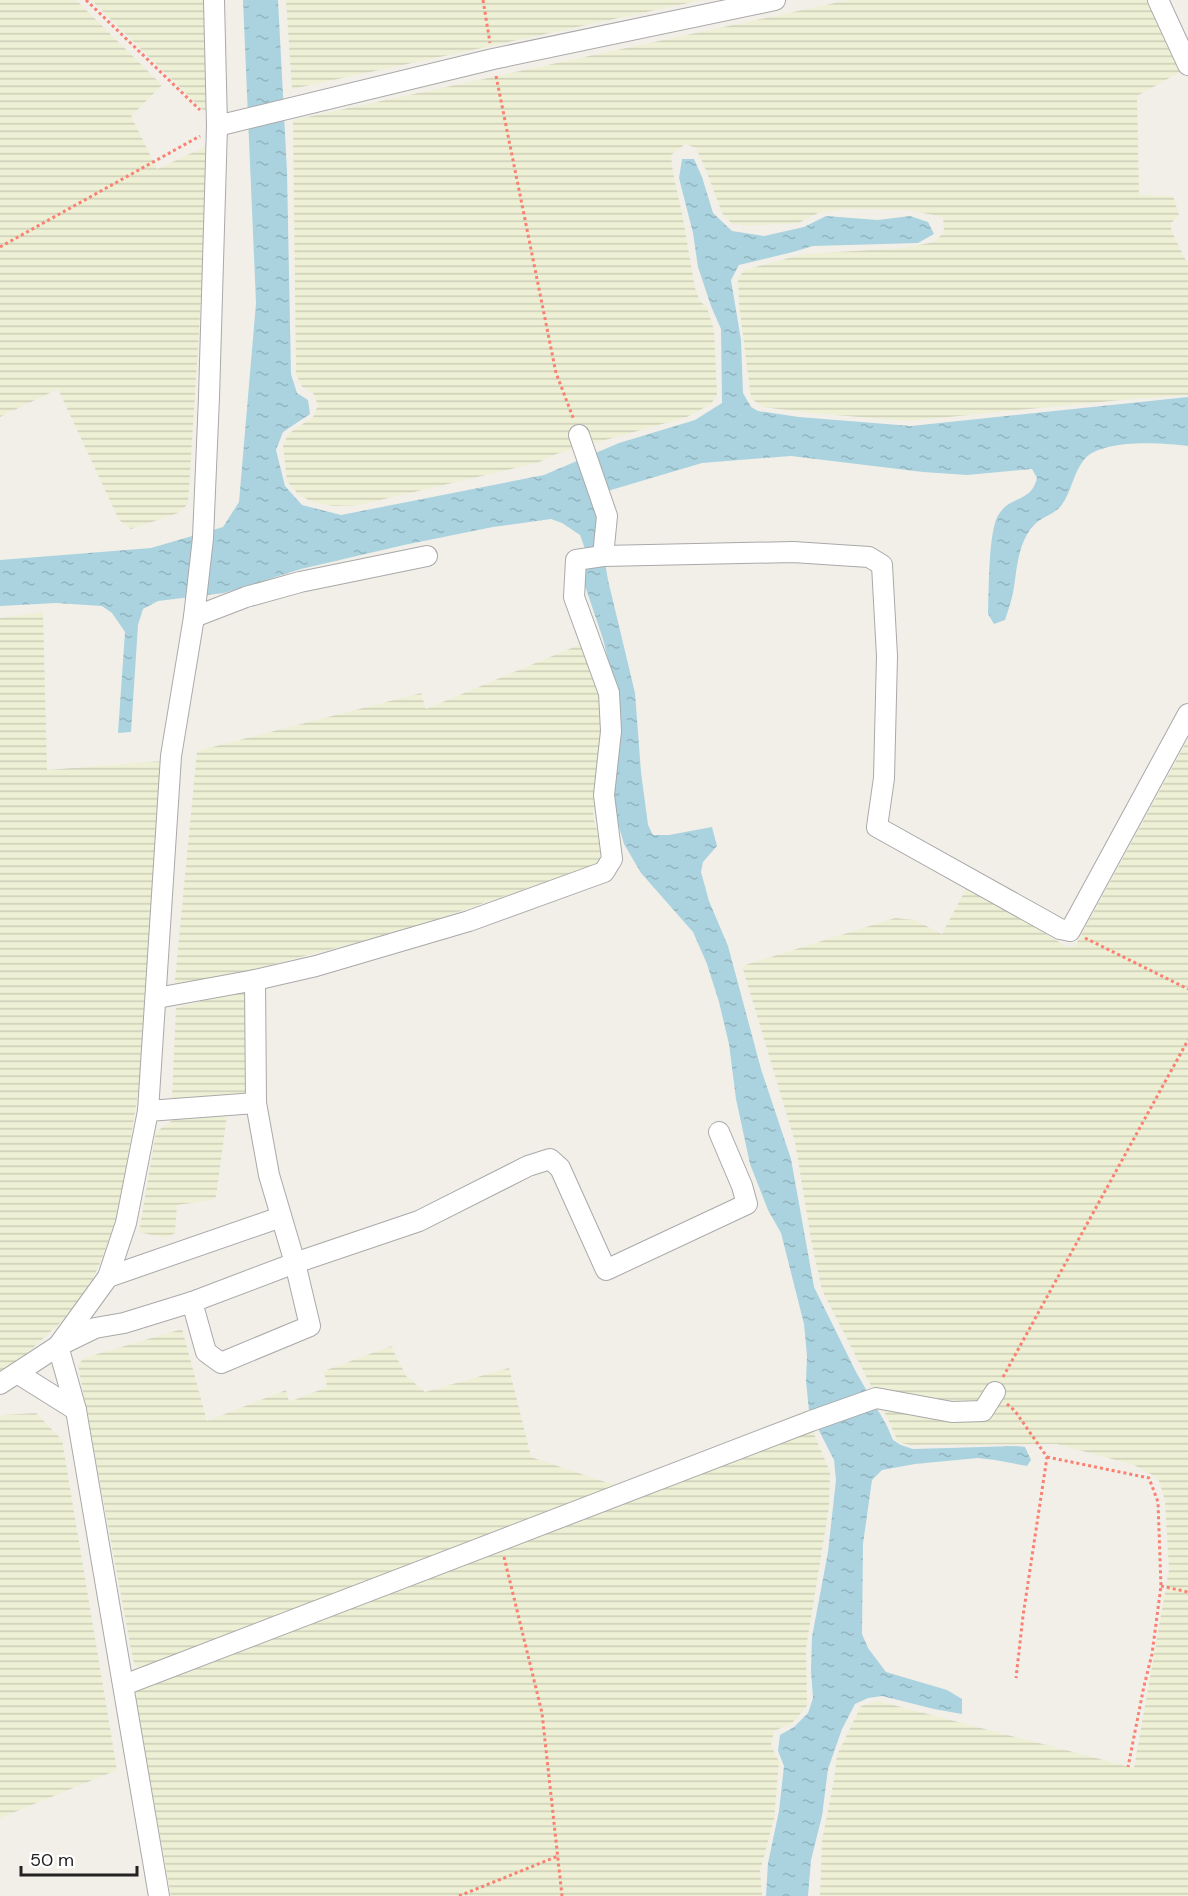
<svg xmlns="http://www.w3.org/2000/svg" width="1188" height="1896" viewBox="0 0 1188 1896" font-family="'DM Sans',sans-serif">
	<defs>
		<pattern id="farmland-rules" width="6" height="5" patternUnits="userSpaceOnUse" patternTransform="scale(1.5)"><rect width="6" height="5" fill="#eef0d5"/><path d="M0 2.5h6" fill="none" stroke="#ccceb7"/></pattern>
		<pattern id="water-ripples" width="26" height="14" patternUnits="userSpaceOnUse" patternTransform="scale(1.5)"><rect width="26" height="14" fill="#aad3df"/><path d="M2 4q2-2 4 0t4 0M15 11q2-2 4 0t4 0" fill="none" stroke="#92b5bf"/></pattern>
	</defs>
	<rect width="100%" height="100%" fill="#f2efe9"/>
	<g fill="url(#farmland-rules)">
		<path d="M0 0H76L162 85 131 116 157 169 209 145V173L188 504 178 513 131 529 119 520 58 389 0 417Z"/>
		<path d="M91 0H204L207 109 204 111Z"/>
		<path d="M286 0H702L292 89Z"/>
		<path d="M849 0H1151L1182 71 1137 96 1139 195 1173 196 1179 215 1170 224 1172 232 1188 265V395L1132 399 907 421 812 413 762 407 751 398 739 305 738 279 744 270 804 254 904 248 934 242 944 232 943 217 908 210 843 209 818 213 798 223 749 226 732 224 722 213 706 170 696 148 685 144 671 155 673 173 682 213 695 288 700 301 707 308 714 330 717 395 711 404 687 417 556 454 537 463 359 505 333 506 312 502 298 494 287 481 283 446 288 434 313 417 318 405 313 393 302 387 296 374 293 120Z"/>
		<path d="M43 612 47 770 163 761 141 1075 119 1211 103 1256 92 1281 65 1318 22 1358 0 1372V618Z"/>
		<path d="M581 644 592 661 605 713 603 756 593 817 603 852 602 862 409 929 174 990 197 751 421 693 426 709Z"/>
		<path d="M1188 739V1896H820L822 1840 834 1780 837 1755 861 1706 878 1701 1134 1768 1169 1570 1165 1500 1158 1478 1134 1465 1057 1444 910 1445 898 1442 888 1419 822 1290 812 1245 795 1142 742 966 895 918 915 920 942 934 968 885 1067 947 1075 946Z"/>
		<path d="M245 989 248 1095 176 1104 172 1097 176 1008Z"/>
		<path d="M215 1114 227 1115 216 1197 212 1200 177 1205 175 1233 165 1238 139 1232 156 1132 177 1117Z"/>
		<path d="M182 1329 207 1421 286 1390 289 1402 327 1387 324 1371 391 1346 406 1376 425 1392 509 1368 531 1457 617 1486 138 1669 133 1660 78 1365 84 1358Z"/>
		<path d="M36 1413 62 1440 117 1770 0 1818V1417L4 1415Z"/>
		<path d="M811 1427 830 1472 829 1507 806 1648 807 1706 792 1723 774 1731 771 1745 779 1762 774 1819 760 1871 762 1896H171L135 1698 137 1690Z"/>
	</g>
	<path fill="url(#water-ripples)" d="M243 0H278L287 172 291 374 297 393 308 400 310 414 283 432 276 450 285 486 302 505 341 515 544 475 619 443 695 420 722 403 721 329 711 306 698 267 693 233 679 178 682 159H694L702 177 713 213 732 231 764 236 804 227 826 216 878 220 910 216 928 222 934 234 918 243 813 246 793 252 739 265 731 280 741 340 743 393 751 407 758 411 799 417 911 426 1188 397V446C1162 443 1100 438 1083 461 1073 474 1071 493 1061 506 1053 515 1042 517 1035 524 1017 542 1017 571 1013 593 1011 602 1008 611 1005 620L994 624 988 614C989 593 988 529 999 514 1011 495 1031 503 1037 478L1032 469 967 475 923 472 791 456 702 463 611 490 594 498 608 580 635 693 641 772 648 825 653 835H669L712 827 717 846 703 862 701 872 709 901 728 946 761 1069 791 1159 814 1287 856 1372 887 1426 893 1440 901 1445 913 1449 1016 1446 1025 1447 1031 1460 1027 1466 995 1460 978 1458 915 1464 882 1470 872 1480 863 1544 862 1634 868 1648 886 1672 947 1690 962 1699V1714L934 1709 882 1696 868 1698 855 1704 842 1729 828 1769 822 1816 811 1860 808 1896H766L768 1863 779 1811 784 1766 778 1751 780 1735 794 1727 808 1713 813 1698 811 1671 812 1637 828 1552 836 1480 834 1460 809 1411 806 1381 807 1356 804 1324 781 1233 768 1210 750 1164 736 1099 729 1044 719 1002 707 964 693 932 641 873 624 844 615 813 613 680 603 639 583 580 585 549 580 535 562 523 551 519 493 527 404 545 301 569 224 593 158 601 143 609 138 625 131 732 118 733 125 632 112 613 102 606 56 603 0 606V560L151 548 223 527 239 502 256 303Z"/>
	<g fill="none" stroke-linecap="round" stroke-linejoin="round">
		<g stroke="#a9a9a9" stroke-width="22">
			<g id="minor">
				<path d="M1158 0 1188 65"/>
				<path d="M217 126 493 59 775 0"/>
				<path d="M579 435 607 516 603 556"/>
				<path d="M194 617 246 597 300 582 427 556"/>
				<path d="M157 998 255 980 316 966 469 921 604 872 612 859 604 795 611 731 609 693 574 597 576 560 603 556 793 552 869 557 882 565 887 656 884 778 877 827 1060 929 1070 931 1188 714"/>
				<path d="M148 1111 256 1103"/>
				<path d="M108 1277 281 1217"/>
				<path d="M192 1302 206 1352 221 1363 310 1326 295 1263 269 1175 256 1103 255 980"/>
				<path d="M58 1346 108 1277 126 1223 148 1111 171 756 194 617 203 538 209 397 217 126 214 0"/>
				<path d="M58 1346 76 1410 159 1896"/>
				<path d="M17 1373 76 1410"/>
				<path d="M0 1384 58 1346 95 1328 124 1323 192 1302 295 1263 419 1221 528 1166 550 1159 560 1168 606 1270 747 1204 742 1186 719 1132"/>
				<path d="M124 1685 811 1421 876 1398 952 1412 983 1411 995 1392"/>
			</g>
		</g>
		<g stroke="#fa8072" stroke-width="3" stroke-dasharray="3 3" stroke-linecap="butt">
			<path d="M86 0 200 110"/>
			<path d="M483 0 490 43"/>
			<path d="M496 76 556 373 574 420"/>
			<path d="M0 247 200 136"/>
			<path d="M1085 938 1188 989"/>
			<path d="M1003 1377 1188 1040"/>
			<path d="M1007 1404 1015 1411 1047 1457 1023 1616 1016 1678"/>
			<path d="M1047 1457 1149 1478 1158 1502 1161 1586 1152 1654 1144 1686 1128 1767"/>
			<path d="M504 1557 542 1713 562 1896"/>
			<path d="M1161 1586 1188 1592"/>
			<path d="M459 1896 558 1856"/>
		</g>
		<use href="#minor" stroke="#fff" stroke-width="20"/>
	</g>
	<path d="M21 1866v9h116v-9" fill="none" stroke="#222222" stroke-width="3"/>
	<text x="30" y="1866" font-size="18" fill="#222222" stroke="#ffffff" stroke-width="4.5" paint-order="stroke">50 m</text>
</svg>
